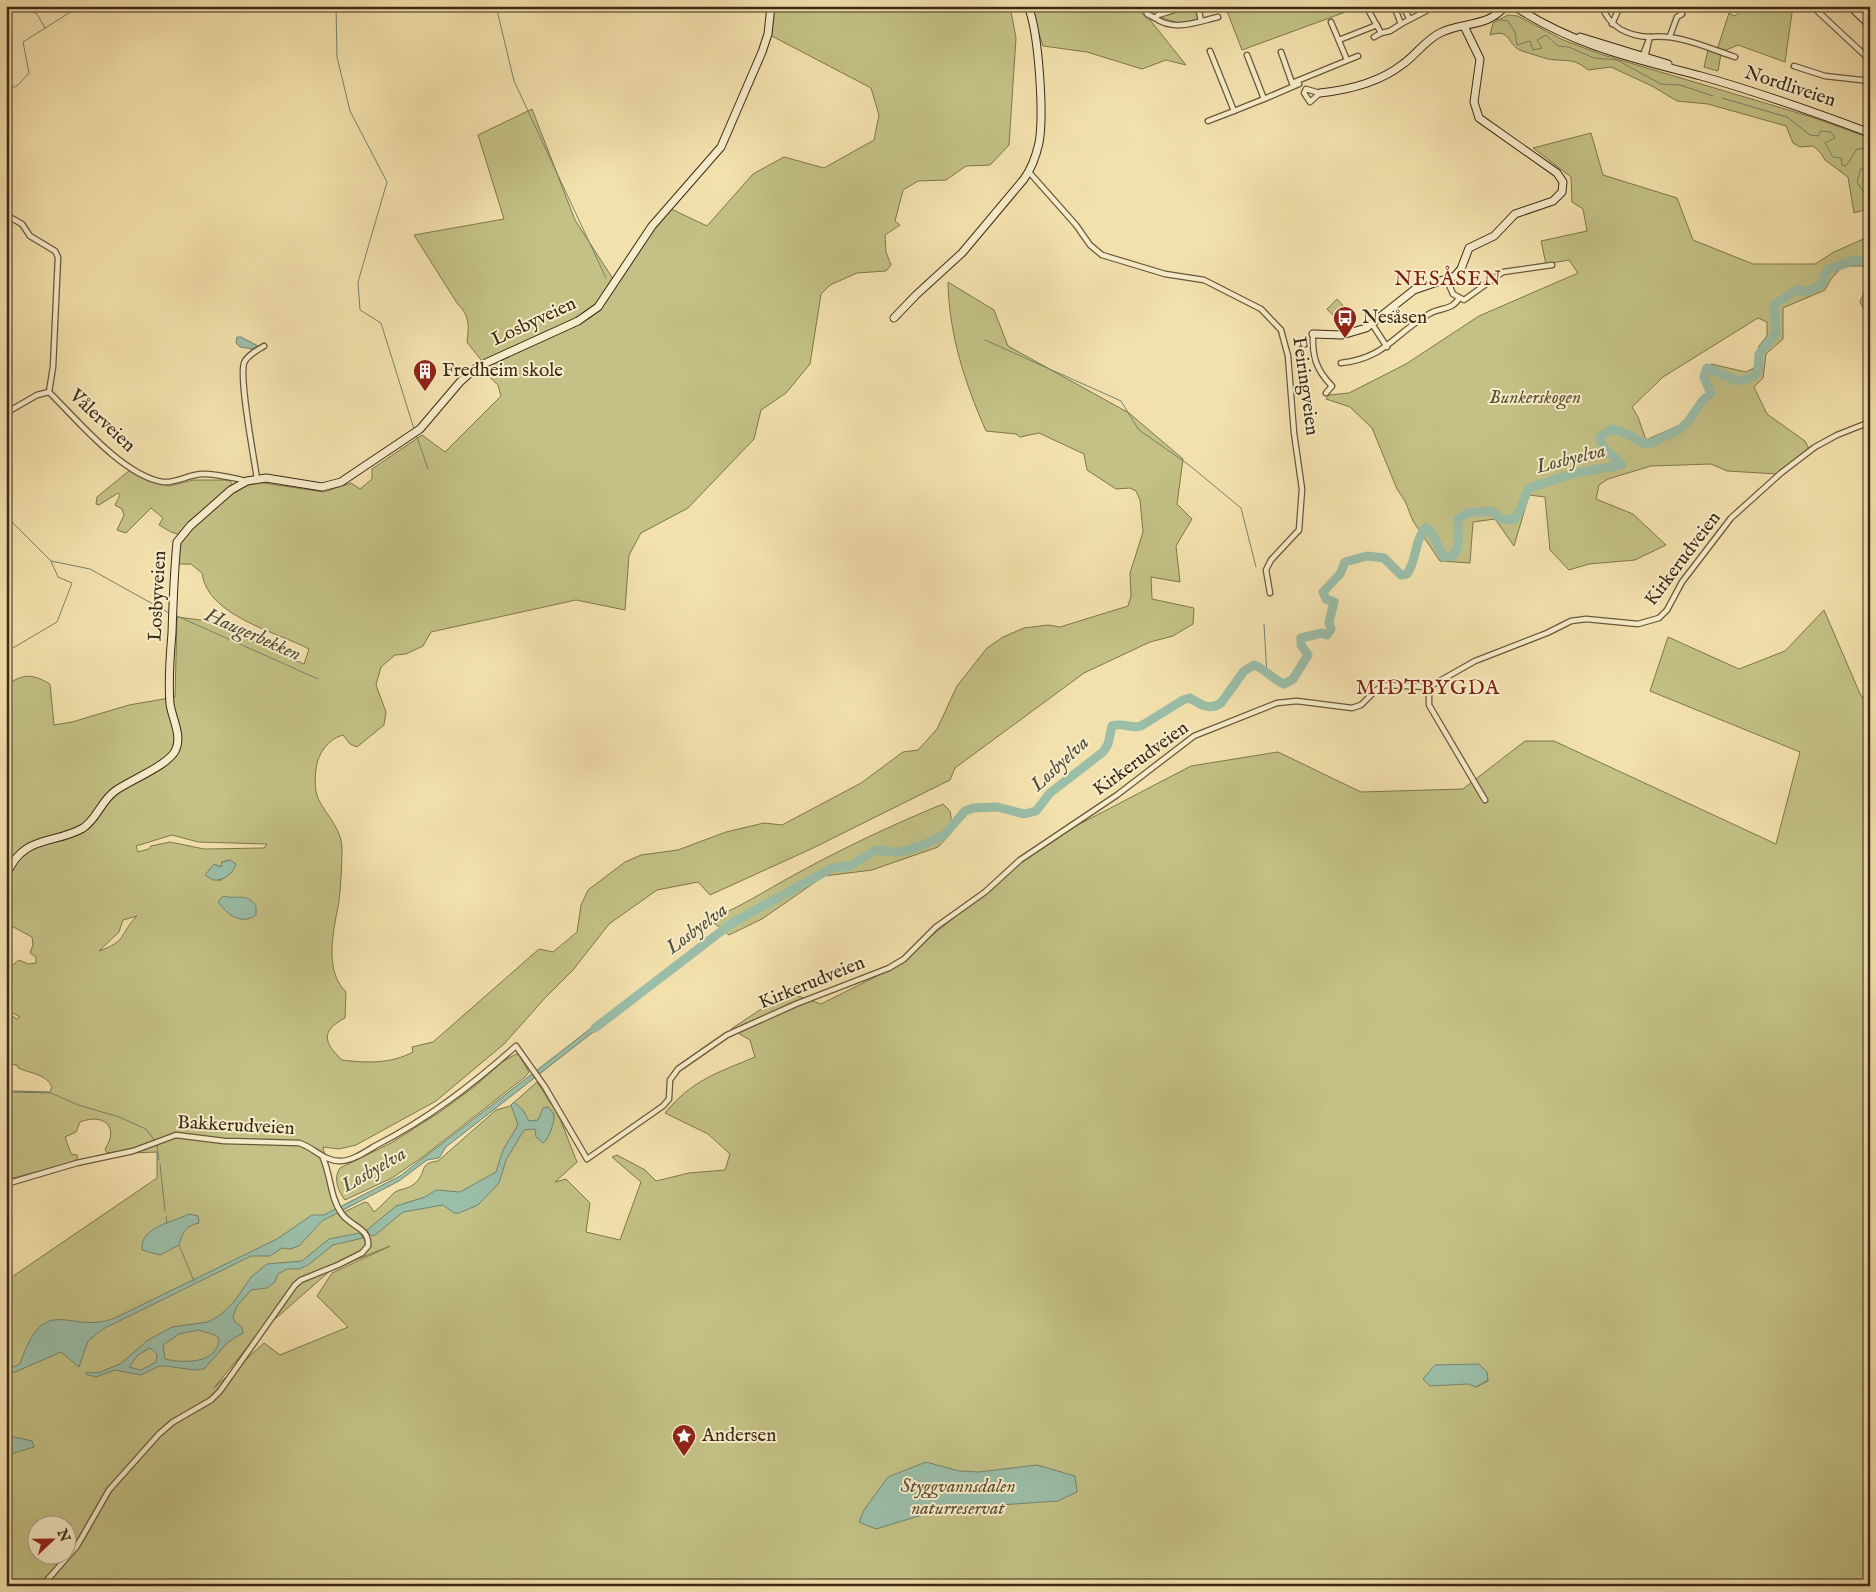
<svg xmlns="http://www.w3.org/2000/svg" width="1876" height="1592" viewBox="0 0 1876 1592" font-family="'IM FELL English',serif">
	<rect width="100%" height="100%" fill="#f3e1ad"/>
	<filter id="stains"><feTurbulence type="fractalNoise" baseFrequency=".004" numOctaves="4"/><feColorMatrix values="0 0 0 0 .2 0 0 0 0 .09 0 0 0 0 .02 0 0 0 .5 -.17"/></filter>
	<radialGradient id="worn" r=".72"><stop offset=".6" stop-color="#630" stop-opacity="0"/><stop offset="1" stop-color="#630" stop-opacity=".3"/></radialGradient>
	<g fill="#c3c185" stroke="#7f764d" fill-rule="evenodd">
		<path d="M771 6H1010L1016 38 1009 145 990 165 966 166 946 180 918 181 903 190 895 221 900 225 885 235 886 252 891 265 886 271 857 273 830 285 821 294 810 364 786 393 761 410 754 439 688 508 641 533 629 555 625 610 576 600 431 632 423 646 406 654 395 655 381 667 376 685 386 712 384 725 357 747 350 744 343 735C328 739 318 753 316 769 315 775 315 785 316 792 320 810 341 825 342 847 342 865 341 883 339 901 334 929 323 970 346 992L345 1018C320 1031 324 1043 342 1060 366 1063 391 1064 413 1052L412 1047 433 1042 539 949 553 952 577 932 581 905 588 890 625 862 641 855 678 850 726 832 764 823 782 825 861 783 903 752 918 750 937 729 957 686 987 648 1003 637 1024 628 1048 625 1060 627 1128 606 1131 596 1130 573 1143 532 1140 500 1136 491 1130 488 1116 489 1087 470 1084 454 1039 433 1020 437 1016 434 986 431C965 383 949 335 948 282L994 310 1008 346 1129 413 1183 459 1177 504 1192 519 1176 546 1180 582 1151 577 1152 599 1194 608 1193 624 1173 636 1150 642 1084 673 955 768 950 780 811 849 710 895 698 882 657 890 609 924 573 970 545 998 504 1044 436 1101 356 1145 339 1149 323 1147 338 1215 365 1202 368 1203 374 1212C382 1206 388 1198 395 1192 401 1188 411 1190 419 1179 426 1168 421 1163 438 1161L496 1110 510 1106 537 1082 559 1116 577 1162 555 1182 566 1179 590 1203 586 1232 620 1240 641 1182 612 1157 617 1155 645 1170 656 1181 689 1173 725 1170 730 1154 708 1134 665 1113C692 1080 717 1073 755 1057L750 1040 731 1029 787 992 821 1004 891 969 1049 840 1191 766 1278 752 1361 792 1463 789 1525 741H1554L1776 844 1800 752 1650 691 1668 637 1739 669 1785 651 1824 610 1861 696 1870 702V1586H6V1281L157 1178V1152L130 1153 129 1150 107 1153 105 1149C120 1126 103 1113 80 1122L76 1132 65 1137 71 1154 77 1155 78 1158 73 1162 6 1180V1093L15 1091 50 1092 52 1087C47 1074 29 1073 18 1068L17 1065 6 1064V1012L17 1019 20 1017 6 1009V965L10 967 19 960 28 964 36 963V957L30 953 33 945 32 937 6 923V685C24 674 31 673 50 684L54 725 72 722 129 705 175 697 177 617 208 621 304 664 309 649C277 632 207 616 202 573L191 564H178L179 545 184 536 171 532 159 525 163 518 151 508 126 533 117 530 124 515 122 509 115 505 120 495 118 493 99 505 96 504 97 497 130 470 149 479 169 486 193 480H229L236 489 257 482 324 492 351 483 360 489 372 479V469L422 435 445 452 501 396 498 385 481 369V360L467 342C469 325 470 316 457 303L414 235 504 219 478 135 532 109 575 220 615 282 667 207 707 226 753 174 784 157 824 168 874 140 879 115 871 88 768 34ZM172 835 198 842 267 844 264 848 204 849 170 842 151 846 149 849 138 852 136 846ZM230 860 231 873 219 881 214 864 221 867 222 862ZM137 916C119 934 128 941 99 951L119 932 123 920ZM390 1246 332 1273 317 1296 348 1327 280 1355 264 1343 214 1388 259 1333 331 1270ZM1436 1365 1487 1372 1488 1381 1476 1387ZM38 1524H68V1554H38Z"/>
		<path d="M1030 6H1133L1150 20 1186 65 1166 60 1142 69 1087 52 1043 46Z"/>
		<path d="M1191 6H1196L1199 21 1182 24 1159 17Z"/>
		<path d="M1225 6H1362L1242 50Z"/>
		<path d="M1763 6H1793L1785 62 1738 45 1724 51 1717 50 1729 13 1735 16 1744 7 1759 11Z"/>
		<path d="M1508 15 1518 16 1561 39 1600 54 1812 117 1870 138V208L1854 213 1848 177 1825 160 1820 152 1813 146 1800 147 1793 143 1786 126 1708 104 1677 101 1652 86 1611 67 1588 70C1573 57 1566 62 1548 59 1540 57 1530 53 1522 51 1506 45 1512 28 1490 35L1493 23Z"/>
		<path d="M1708 50 1721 54 1718 71 1704 67Z"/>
		<path d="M1591 133 1603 175 1677 198 1693 240 1753 264H1815L1834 252 1870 236V320L1860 302 1870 278 1868 270 1863 266H1847L1839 270 1831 279 1825 290 1783 308V339L1766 354 1763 378 1754 387 1767 414 1805 441 1809 449 1778 474 1727 471 1711 464 1651 466 1608 479 1599 485 1596 499 1633 514 1666 545 1635 560 1589 564 1569 570 1550 550 1545 497 1529 495 1514 546 1495 519 1473 522 1470 563 1440 561 1413 521 1405 501 1397 489 1372 428 1350 407 1326 399 1329 395 1349 393 1406 364 1479 316 1578 273 1569 260 1546 264 1541 241 1587 231 1583 209 1572 202 1571 177 1533 148ZM1758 318 1767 322V336L1759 346 1754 368 1746 372 1711 364 1704 375 1713 394 1699 404 1691 420 1646 440 1638 417 1632 407 1663 377Z"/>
		<path d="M1337 299 1356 320 1346 329 1327 309Z"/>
		<path d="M943 804 950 811 953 831 938 847 872 870 824 876 762 919 729 935 709 919C740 908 766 890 794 875 843 848 892 825 943 804Z"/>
		<path d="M516 1054 519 1055 529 1072 525 1077 424 1156 392 1178 345 1200C338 1191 333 1178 340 1168L391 1143 440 1112 474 1087 502 1062Z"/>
	</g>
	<g fill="#9bbea9" stroke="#75836e" fill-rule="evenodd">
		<path d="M237 337H241L258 346 252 349 240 347 236 343Z"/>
		<path d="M230 860 236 864C233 874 223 881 213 880L205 875 214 864 221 867 222 862Z"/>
		<path d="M223 896C235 900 248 892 256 906V915C241 926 227 914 218 902Z"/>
		<path d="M603 1019 606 1022 446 1147 439 1158 427 1160 399 1181 322 1221 299 1246 290 1249 282 1248 270 1256H251L103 1329 88 1341 79 1367 61 1352 6 1376V1370L20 1364C45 1289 69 1336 115 1318L277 1239 312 1215H324L400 1176Z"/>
		<path d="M514 1102 523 1110 529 1121 538 1120 543 1108 548 1107 554 1114C555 1122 549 1139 543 1143L536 1137 535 1129 524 1130 506 1160 499 1183 478 1205 459 1213H454L443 1205 403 1212 374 1236 369 1234 367 1230 396 1206 425 1197 436 1190 460 1192 496 1172 503 1150 518 1125 511 1105Z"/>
		<path d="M189 1214 198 1216 199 1223C185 1226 183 1232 179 1245L160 1255 142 1250C139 1227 174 1222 189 1214Z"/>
		<path d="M360 1233 363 1238 333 1245 308 1265 299 1269H287L278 1274 275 1282 267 1288 251 1290 237 1306 233 1317 235 1322 242 1327 243 1333 228 1342 204 1369 194 1370 166 1366H159L141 1375 115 1370 96 1377 85 1374 87 1372 98 1373 120 1364 148 1340 172 1327 208 1322 219 1316 234 1302 251 1277 267 1264 302 1261 329 1239ZM199 1330 215 1335 219 1338C218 1365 182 1363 165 1359L163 1345 179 1334ZM150 1348 157 1354 156 1362 141 1370 129 1367 138 1355Z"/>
		<path d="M1479 1364 1487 1372 1488 1380 1476 1387 1468 1384 1430 1386 1423 1379 1435 1365Z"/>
		<path d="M6 1435 32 1441 34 1447 14 1453 6 1458Z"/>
		<path d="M926 1462 959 1471 979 1472 1037 1465 1075 1476 1077 1492 1058 1501 942 1509 876 1529 859 1522 864 1510 888 1477Z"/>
	</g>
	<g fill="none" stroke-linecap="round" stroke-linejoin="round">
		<g stroke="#75836e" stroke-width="1">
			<path d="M18 6 37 14 45 28"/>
			<path d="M336 6 337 57 350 111 387 182 358 282 360 310 381 323 414 429"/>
			<path d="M496 6 514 81 606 278"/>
			<path d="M1495 19 1508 21 1515 32 1517 45 1530 41 1533 50 1542 48 1537 40 1546 35 1558 46 1569 47 1594 58 1617 60 1661 84 1680 85 1713 96"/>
			<path d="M6 91 18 85 29 73 23 42 80 6"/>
			<path d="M1722 98 1787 117 1810 135 1818 136 1821 131 1831 132 1835 138 1825 143 1833 157 1841 158 1842 165 1846 166 1857 149 1870 148"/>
			<path d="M1870 153 1866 170 1861 168 1857 182 1862 190 1870 197"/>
			<path d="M985 340 1121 401 1139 430 1189 465 1241 508 1256 567"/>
			<path d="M417 437 428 469"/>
			<path d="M6 516 51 561 90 569 169 613"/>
			<path d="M177 616 318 679"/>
			<path d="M1264 624 1267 675"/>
			<path d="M6 652 57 622 72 583 58 577 51 561"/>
			<path d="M6 1092 51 1093 78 1105 119 1117 146 1129 155 1141"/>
			<path d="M157 1145 159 1160"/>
			<path d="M160 1164 165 1211"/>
			<path d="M166 1216 167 1223"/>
			<path d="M179 1245 194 1281"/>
		</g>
		<path stroke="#9bbea9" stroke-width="9" d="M595 1028 732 923 832 868 850 866 876 850 894 852 906 851 930 842 944 835 965 811 973 808 997 807 1024 814 1036 811 1050 793 1103 752 1108 744 1112 726C1122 722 1131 729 1141 726L1183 700 1190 698C1201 705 1210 711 1221 703L1244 671 1254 665C1264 668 1272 679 1284 684L1293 679 1308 655 1301 645V638L1322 633 1327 635 1331 629 1329 622 1334 602 1326 599 1323 592 1340 574 1345 562 1367 556 1384 558 1401 575 1407 574C1417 560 1414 542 1425 528L1430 530 1444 557 1453 556 1458 547V519L1467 513 1492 511 1501 519 1514 520C1522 510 1523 499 1529 488L1575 473 1622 465C1613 453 1602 453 1600 437L1612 429 1625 433 1643 443H1651L1680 429 1687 423 1703 400 1711 394 1704 377 1707 368 1738 381 1753 377 1758 371 1759 354 1776 333 1774 305 1798 289 1806 292 1821 285 1827 270 1855 260 1870 262"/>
		<g stroke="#69583b" stroke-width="7">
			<g id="street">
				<path d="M1145 6 1147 14 1155 18 1158 15 1187 6"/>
				<path d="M1198 6 1201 21"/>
				<path d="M1366 6 1381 33 1374 37"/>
				<path d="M1403 6 1409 18"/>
				<path d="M1602 6C1609 27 1628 36 1650 37"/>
				<path d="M1812 6 1870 60"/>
				<path d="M1155 18C1174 32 1197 22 1218 17"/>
				<path d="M1331 22 1347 60"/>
				<path d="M1401 24 1426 11"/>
				<path d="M1612 24 1620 6"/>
				<path d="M1381 33 1390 31 1401 24 1394 6"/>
				<path d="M1670 36 1677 17 1682 14"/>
				<path d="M1339 40 1377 25"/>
				<path d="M1210 51 1234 111 1264 99"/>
				<path d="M1281 52 1292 83 1358 56"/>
				<path d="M1247 55 1264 99 1299 84"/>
				<path d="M1642 57 1650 37C1679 34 1708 48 1735 57"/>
				<path d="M1645 58 1649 40"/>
				<path d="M1794 66 1825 76 1870 81"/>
				<path d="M1306 89 1320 93 1310 102 1304 93Z"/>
				<path d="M1208 121 1234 111"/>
				<path d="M1029 172 1076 225 1090 245 1102 255 1165 274 1204 280 1261 309 1281 330 1288 356 1294 433 1302 489 1299 530 1271 560 1266 570 1270 593"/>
				<path d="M6 215 22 224 30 236 55 251 58 257 53 367 49 392 52 395C79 422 124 476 163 482 176 483 188 475 201 474 216 473 232 478 247 481"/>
				<path d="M1447 280 1453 294 1464 300 1503 272 1552 265"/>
				<path d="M1372 324 1387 347"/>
				<path d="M1313 334C1312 356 1316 370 1332 386L1326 393"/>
				<path d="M1341 363C1386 358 1395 333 1429 314 1440 307 1452 311 1459 298"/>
				<path d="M11 410 37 395 49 392"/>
				<path d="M257 479C254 457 239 380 244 363 247 355 258 350 264 346"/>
				<path d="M1429 687V705L1485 800"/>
				<path d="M6 1184 77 1163 133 1151 176 1135 224 1141 299 1143C315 1148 323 1161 340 1161 352 1161 365 1152 375 1146 428 1119 472 1085 516 1046L545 1087 587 1159 663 1106 669 1099 670 1080 678 1069 727 1035 796 1004 889 968 904 959 936 927 985 892 1020 860 1117 795 1194 736 1277 703 1297 701 1352 708 1361 705 1375 691 1385 685 1429 687 1475 661 1547 633 1571 621 1586 619 1638 624 1659 618 1667 610 1682 582 1731 518 1781 473 1815 447 1837 435 1870 422"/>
				<path d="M42 1586 77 1546 109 1490 159 1434 173 1422 211 1400 220 1391 295 1285 301 1280 338 1265 362 1253 368 1246C370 1228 350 1226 342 1214 330 1198 331 1176 323 1158"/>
			</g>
		</g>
		<g stroke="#3b2a15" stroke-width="9">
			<g id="secondary">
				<path d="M1514 6C1575 46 1632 58 1701 76 1758 92 1814 112 1870 133"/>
				<path d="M1850 6 1870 25"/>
				<path d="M1580 37 1668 64"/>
				<path d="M1320 93C1348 90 1380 82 1403 64 1417 54 1426 39 1442 32 1463 22 1489 27 1505 6"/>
				<path d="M894 318 916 295 962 253 1024 179C1032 168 1036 156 1039 143 1044 115 1039 33 1028 6"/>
				<path d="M1313 334 1342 335 1366 328 1414 290 1455 276 1461 269 1469 248 1494 236 1515 214 1553 201 1562 192 1563 182 1557 173 1479 118 1474 102 1480 59 1464 26"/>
				<path d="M6 876C22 834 54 845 83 828 97 819 101 801 115 791 130 780 170 765 176 749 182 735 172 718 170 704 168 681 170 656 172 633 173 602 174 572 177 542L190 526 231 490 247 481 266 478 322 487 341 482 420 429 460 382 477 367 578 321 598 307 652 226 721 147 762 52 768 34 771 6"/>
			</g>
		</g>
		<use href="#street" stroke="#f7ecca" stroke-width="4.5"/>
		<use href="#secondary" stroke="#f7ecca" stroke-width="7"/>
	</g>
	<defs>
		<g id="bus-pin" transform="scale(1.25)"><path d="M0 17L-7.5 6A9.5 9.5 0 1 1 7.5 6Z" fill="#8f2418" stroke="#f7ecca"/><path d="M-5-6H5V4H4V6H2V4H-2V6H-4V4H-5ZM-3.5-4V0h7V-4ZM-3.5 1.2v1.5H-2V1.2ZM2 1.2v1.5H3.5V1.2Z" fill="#fff"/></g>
		<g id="building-pin" transform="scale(1.25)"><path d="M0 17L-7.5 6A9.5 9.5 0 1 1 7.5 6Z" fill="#8f2418" stroke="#f7ecca"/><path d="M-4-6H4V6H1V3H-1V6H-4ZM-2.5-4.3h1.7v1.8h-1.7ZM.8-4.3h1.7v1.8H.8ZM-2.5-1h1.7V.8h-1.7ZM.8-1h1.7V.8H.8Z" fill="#fff"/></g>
		<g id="sight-pin" transform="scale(1.25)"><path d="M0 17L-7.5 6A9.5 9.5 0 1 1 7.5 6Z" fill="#8f2418" stroke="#f7ecca"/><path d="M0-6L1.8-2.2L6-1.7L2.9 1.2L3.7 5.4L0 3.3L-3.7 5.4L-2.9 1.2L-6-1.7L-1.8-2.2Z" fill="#fff"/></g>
	</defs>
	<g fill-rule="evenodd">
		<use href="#bus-pin" x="1345" y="318"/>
		<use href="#building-pin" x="425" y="371"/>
		<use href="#sight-pin" x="684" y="1436"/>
	</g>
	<g text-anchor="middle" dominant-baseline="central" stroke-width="4" stroke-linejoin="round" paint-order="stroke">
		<g font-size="19" fill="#3b2a15" stroke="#f7ecca">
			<text transform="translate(1790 87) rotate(18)">Nordliveien</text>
			<text transform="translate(534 322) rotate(-25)">Losbyveien</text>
			<text transform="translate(1305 386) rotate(82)">Feiringveien</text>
			<text transform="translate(102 421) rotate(43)">Vålerveien</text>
			<text transform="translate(1683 559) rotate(-53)">Kirkerudveien</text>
			<text transform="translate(158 596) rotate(-87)">Losbyveien</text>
			<text transform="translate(1141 759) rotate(-36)">Kirkerudveien</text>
			<text transform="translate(812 983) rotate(-22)">Kirkerudveien</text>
			<text transform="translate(236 1126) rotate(3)">Bakkerudveien</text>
		</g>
		<g font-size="19" fill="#3b2a15" stroke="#f7ecca" text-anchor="start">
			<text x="1362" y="318">Nesåsen</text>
			<text x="442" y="371">Fredheim skole</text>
			<text x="702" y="1436">Andersen</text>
		</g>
		<g font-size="19" font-style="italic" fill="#5d5031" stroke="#f7ecca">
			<text x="1535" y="398">Bunkerskogen</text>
			<text x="958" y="1487">Styggvannsdalen<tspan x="958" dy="22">naturreservat</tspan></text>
		</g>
		<g font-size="20" font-style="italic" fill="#534f3a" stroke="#f7ecca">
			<text transform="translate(1571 459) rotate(-14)">Losbyelva</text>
			<text transform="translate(253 635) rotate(24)">Haugerbekken</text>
			<text transform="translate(1060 764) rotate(-43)">Losbyelva</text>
			<text transform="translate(697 929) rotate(-37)">Losbyelva</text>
			<text transform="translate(374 1170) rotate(-30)">Losbyelva</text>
		</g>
		<g font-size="21" letter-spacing="1" fill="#7a1f14" stroke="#f7ecca">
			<text x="1448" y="279">NESÅSEN</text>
			<text x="1428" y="688">MIDTBYGDA</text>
		</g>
	</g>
	<rect width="1876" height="1592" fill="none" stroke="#f3e1ad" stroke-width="25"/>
	<rect x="8" y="8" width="1861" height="1577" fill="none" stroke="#3b2a15" stroke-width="2.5"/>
	<rect x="12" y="12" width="1851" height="1567" fill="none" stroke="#3b2a15"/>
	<g transform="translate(52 1540) rotate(68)"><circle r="24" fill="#f7ecca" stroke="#ac9e82"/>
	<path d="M0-4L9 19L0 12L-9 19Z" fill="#8f2418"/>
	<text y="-8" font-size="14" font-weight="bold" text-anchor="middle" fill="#3b2a15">N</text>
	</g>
	<rect width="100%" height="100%" filter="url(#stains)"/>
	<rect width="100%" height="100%" fill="url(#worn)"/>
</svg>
